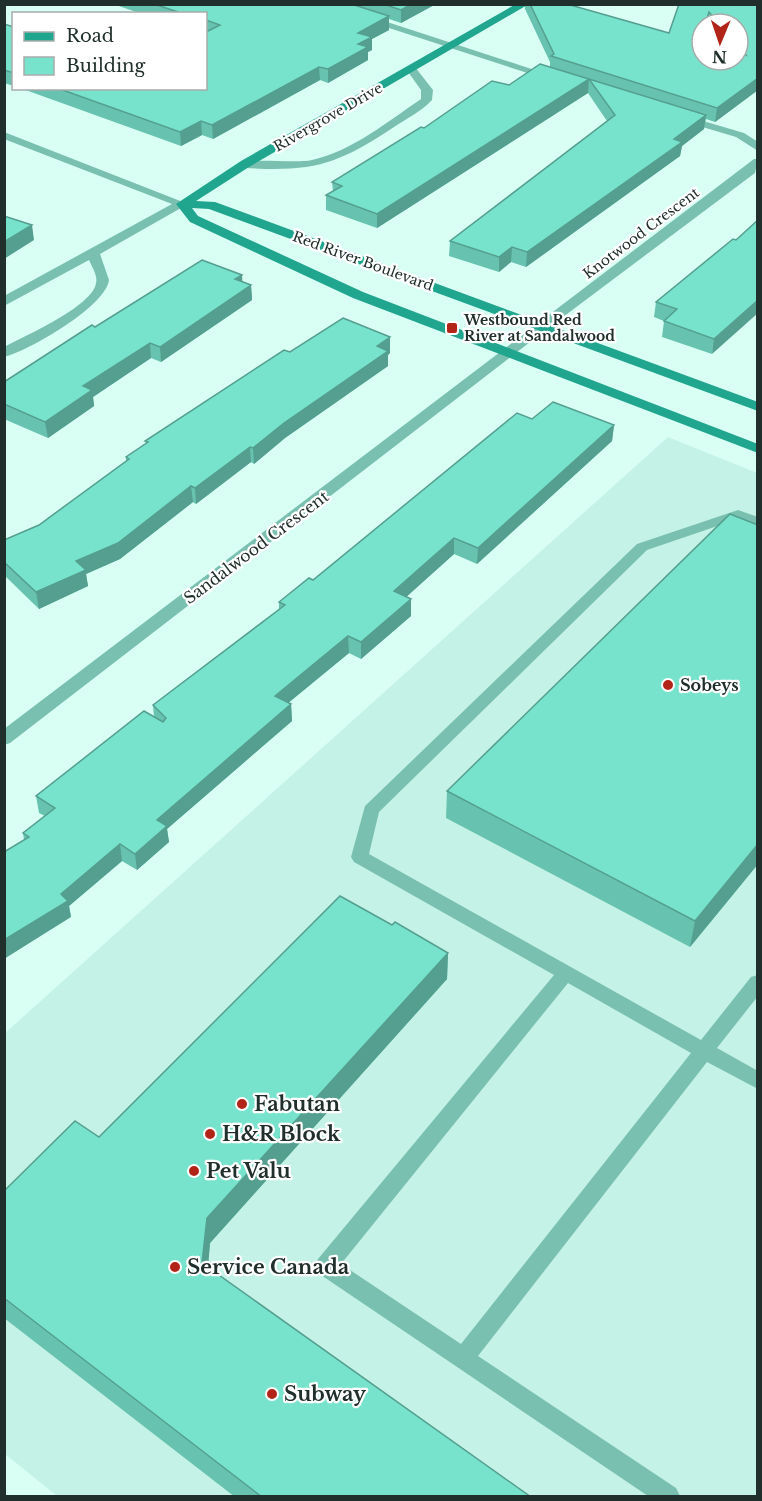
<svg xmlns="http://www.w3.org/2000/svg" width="762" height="1501" viewBox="0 0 762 1501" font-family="'Libre Baskerville',serif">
	<rect width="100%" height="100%" fill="#d9fff5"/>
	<path fill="#c4f2e6" d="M668 437 757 473V1496H57L5 1454 4 1034Z"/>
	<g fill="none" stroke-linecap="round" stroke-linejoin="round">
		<path fill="#7ac0b0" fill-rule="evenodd" d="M738 510 758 517V526L738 519 647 550 379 812 369 854 701 1040 751 977 758 975V996L717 1048 758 1071V1089L707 1062 478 1356 676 1488 680 1496H648L318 1273 315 1266 318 1259 554 975 354 862 351 857 365 806 637 544ZM568 983 691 1053 461 1344 341 1264Z"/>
		<g fill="#7ac0b0" fill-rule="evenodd">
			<path d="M315 4H332L559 78 549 80Z"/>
			<path d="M407 67H415L433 90 432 100C422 111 406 119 394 127 337 165 313 172 245 168L239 164C247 157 295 164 312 160 352 151 387 122 421 99V90L406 69Z"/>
			<path d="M683 115 744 133 758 142V151L736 137 679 120 677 118Z"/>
			<path d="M4 132 188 204 100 254 109 280C106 306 29 351 4 357V347C25 336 93 306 96 283 98 276 92 267 89 260L4 306V296L172 204 4 139Z"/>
			<path d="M754 159H758L755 173 547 329 10 743 4 745V729Z"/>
		</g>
		<path fill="#20a58e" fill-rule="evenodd" d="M516 4H529L249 167 196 201 215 202 758 402V411L209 209 192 208 198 216 363 292 758 444V453L353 298 190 222 176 204 241 161Z"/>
	</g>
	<g fill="#67c3af" fill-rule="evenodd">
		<path d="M113 4H436L401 23 389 19V30L372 39V50L368 52V60L328 83 320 80 213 139 202 135 181 146 20 88H206V14H142Z"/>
		<path d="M525 4H567L669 33 679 4H758V90L715 122 706 119 704 129 682 146 680 156 526 267 511 262 499 272 449 256 450 241 607 121 588 93 377 228 326 210V195L333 191 332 182 424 128 509 85 550 67V62L525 9ZM702 24H738V60L701 42Z"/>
		<path d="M4 24 14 27V86L4 83Z"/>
		<path d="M736 240 712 354 662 337 664 321 654 317 656 302Z"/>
		<path d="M242 282 251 285 252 300 161 362 151 358 93 397 94 406 48 438 4 419V382Z"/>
		<path d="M290 352 390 353 388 355V366L285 438 254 464 251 462 196 504 193 502 120 559 86 574 88 586 39 609 4 575V540L39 525 126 461V457L146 443 145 441Z"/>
		<path d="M532 419 614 425 612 441 477 564 454 554 406 597 411 616 361 659 349 653 288 703 291 704 292 721 167 829 169 842 137 870 122 861 69 906 71 917 24 840 23 833 45 816 39 813 36 796 154 717 153 705 279 609V602L313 580Z"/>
		<path d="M758 525V864L690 947 446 818 447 791Z"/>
		<path d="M392 925 448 953 447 979 210 1243 208 1267 531 1497H235L4 1318V1191L99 1137Z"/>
	</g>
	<g fill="#549f8f">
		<path d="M412 4H436L401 23V10Z"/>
		<path d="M709 12 708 24H705Z"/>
		<path d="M389 16V30L372 39V50L368 52V60L328 83V69L358 33Z"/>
		<path d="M702 31V40L696 55 698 41Z"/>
		<path d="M319 67 320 80 213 139 212 125Z"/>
		<path d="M758 78V90L715 122 717 108Z"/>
		<path d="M589 79 588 93 377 228V214Z"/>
		<path d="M706 115 704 129 682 146 680 156 526 267 527 252 674 139Z"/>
		<path d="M201 121 202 135 181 146 180 132Z"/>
		<path d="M32 225 34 240 4 259V242Z"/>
		<path d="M512 247 511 262 499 272V257Z"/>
		<path d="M242 275 243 290 235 279Z"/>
		<path d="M251 285 252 300 161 362 160 347Z"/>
		<path d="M758 300V313L712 354 714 339Z"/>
		<path d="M390 337V353L388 355V366L285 438 254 464 253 448 377 346Z"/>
		<path d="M150 343 151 358 93 397 94 406 48 438 45 422 83 386Z"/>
		<path d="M614 425 612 441 477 564 478 548Z"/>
		<path d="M250 447 251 462 196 504 195 488Z"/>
		<path d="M191 486 193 502 120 559 86 574 88 586 39 609 36 592 76 561Z"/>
		<path d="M454 538V554L394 608V591Z"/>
		<path d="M411 599V616L361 659V642Z"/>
		<path d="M348 636 349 653 276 713 275 696Z"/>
		<path d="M291 704 292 721 167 829 169 842 137 870 135 854 157 820Z"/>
		<path d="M120 844 122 861 69 906 71 917 4 959V940Z"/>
		<path d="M758 844V864L690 947 695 921Z"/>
		<path d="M448 953 447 979 210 1243 206 1288 202 1263 207 1218Z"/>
	</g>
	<g fill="#78e3cc" stroke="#549f8f" stroke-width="1.5" fill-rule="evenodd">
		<path d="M154 4H351L389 16 358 33 372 37 358 44 368 47 328 69 319 67 212 125 201 121 180 132 57 88H206V32L220 25 206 20V14H184Z"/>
		<path d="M383 4H412L401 10Z"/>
		<path d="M530 4H567L669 33 679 4H758V78L717 108 551 56 554 54ZM709 12 719 24H738V45L746 55 738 52V60H702V42L698 41 702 31V24H705Z"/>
		<path d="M4 24 14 27V73L4 70Z"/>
		<path d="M540 64 706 115 674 139 682 142 527 252 512 247 499 257 450 241 615 115 589 79 377 214 326 195 342 186 332 182 421 127 424 128 492 81 509 85Z"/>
		<path d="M4 216 32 225 4 242Z"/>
		<path d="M758 220V300L714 339 664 321 677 309 656 302 733 239 736 240Z"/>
		<path d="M202 260 242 275 235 279 251 285 160 347 150 343 83 386 92 390 45 422 4 404V382L92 325 95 327Z"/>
		<path d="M343 318 390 337 377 346 388 351 284 423 253 448 250 447 195 488 191 486 118 543 76 561 86 570 36 592 4 562V540L39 525 129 459 126 457 148 442 145 441 284 350 290 352Z"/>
		<path d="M553 402 614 425 478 548 454 538 394 591 411 599 361 642 348 636 275 696 291 704 157 820 167 826 135 854 120 844 61 894 68 901 4 940V852L29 837 23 833 55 808 36 796 144 711 163 722 166 718 153 705 285 605 279 602 309 578 313 580 517 413 532 419Z"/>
		<path d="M730 514 758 525V844L695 921 447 791Z"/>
		<path d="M340 896 392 925 395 922 448 953 207 1218 202 1263 531 1497H262L4 1298V1191L75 1121 99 1137Z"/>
	</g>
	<g fill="#b32418" stroke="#fff" stroke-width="2">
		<rect x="446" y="322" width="12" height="12" rx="3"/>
		<circle cx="668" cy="685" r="6"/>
		<circle cx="242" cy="1104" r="6"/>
		<circle cx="210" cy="1134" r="6"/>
		<circle cx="194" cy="1171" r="6"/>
		<circle cx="175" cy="1267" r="6"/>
		<circle cx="272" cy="1394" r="6"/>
	</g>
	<g text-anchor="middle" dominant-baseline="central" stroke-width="4.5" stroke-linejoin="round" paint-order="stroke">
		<g font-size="14" fill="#202f2b" stroke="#fff">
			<text transform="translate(328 117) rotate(-30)">Rivergrove Drive</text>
			<text transform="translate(641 233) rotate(-37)">Knotwood Crescent</text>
			<text transform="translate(363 261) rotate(20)">Red River Boulevard</text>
		</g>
		<g font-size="14" font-weight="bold" fill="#202f2b" stroke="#fff" text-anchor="start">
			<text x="464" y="320">Westbound Red<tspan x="464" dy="16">River at Sandalwood</tspan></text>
		</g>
		<g font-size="16" fill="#202f2b" stroke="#fff">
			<text transform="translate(256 547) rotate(-37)">Sandalwood Crescent</text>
		</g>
		<g font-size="16" font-weight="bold" fill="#202f2b" stroke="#fff" text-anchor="start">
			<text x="680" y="685">Sobeys</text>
		</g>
		<g font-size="20" font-weight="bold" fill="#202f2b" stroke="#fff" text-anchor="start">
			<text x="254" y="1104">Fabutan</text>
			<text x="222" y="1134">H&amp;R Block</text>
			<text x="206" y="1171">Pet Valu</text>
			<text x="187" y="1267">Service Canada</text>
			<text x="284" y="1394">Subway</text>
		</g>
	</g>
	<rect width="762" height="1501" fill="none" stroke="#202f2b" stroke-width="12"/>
	<rect x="12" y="12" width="195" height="78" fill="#ffffff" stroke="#a6acaa" stroke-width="1.5"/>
	<rect x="24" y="32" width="30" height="9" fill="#20a58e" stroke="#a6acaa" stroke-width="1.5"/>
	<text x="66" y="42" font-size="18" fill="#202f2b">Road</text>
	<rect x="24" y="57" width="30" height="18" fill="#78e3cc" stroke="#a6acaa" stroke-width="1.5"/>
	<text x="66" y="72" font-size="18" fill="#202f2b">Building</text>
	<g transform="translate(720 42) rotate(182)"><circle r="28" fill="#ffffff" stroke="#a6acaa" stroke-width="1.5"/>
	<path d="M0-4.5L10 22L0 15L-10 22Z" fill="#b32418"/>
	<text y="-9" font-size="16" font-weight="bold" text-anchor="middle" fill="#202f2b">N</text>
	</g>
</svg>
